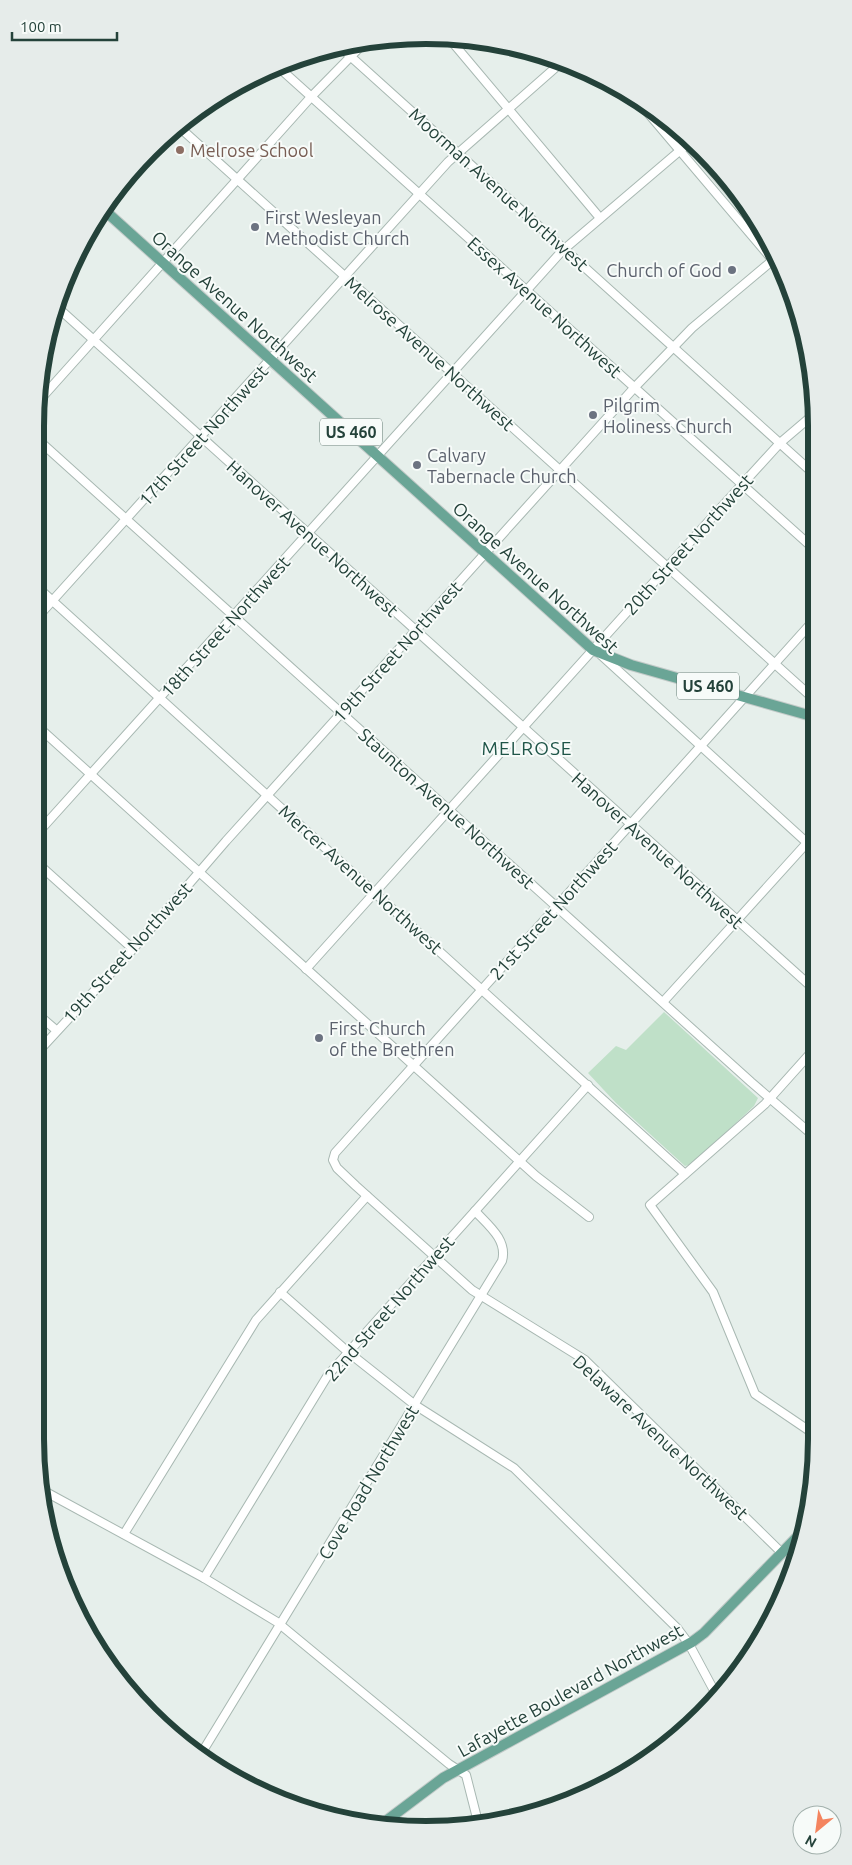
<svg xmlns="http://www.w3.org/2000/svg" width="852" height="1865" viewBox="0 0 852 1865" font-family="Ubuntu,sans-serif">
	<rect width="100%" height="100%" fill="#e6efeb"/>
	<path fill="#d4dfda" d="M696 148 736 188 773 252 690 153Z"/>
	<path fill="#bfe0c8" d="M664 1012 758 1098 754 1106 692 1164 685 1166 616 1103 588 1073 616 1046 626 1050Z"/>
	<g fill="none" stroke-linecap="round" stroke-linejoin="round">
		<g stroke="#a8b8b2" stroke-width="10">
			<g id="minor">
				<path d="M448 37 600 218"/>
				<path d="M339 46 814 474"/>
				<path d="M276 65 814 549"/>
				<path d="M637 100 787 277"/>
				<path d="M178 126 815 700"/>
				<path d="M56 306 816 991"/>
				<path d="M37 403 311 97 366 41"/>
				<path d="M35 437 751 1082 816 1138"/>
				<path d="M35 585 685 1174"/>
				<path d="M35 620 448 162 563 61"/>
				<path d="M601 655 815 850"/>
				<path d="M35 724 536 1176 589 1217"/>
				<path d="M35 836 562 251 690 142"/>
				<path d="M35 861 133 949"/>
				<path d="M306 969 707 523 780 443 814 414"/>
				<path d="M663 1002 815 834"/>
				<path d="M35 1012 56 1030"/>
				<path d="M816 1047 765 1104 650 1205 713 1292 755 1394 817 1436"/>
				<path d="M35 1055 133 949 226 841 634 388 692 328 773 260"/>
				<path d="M280 1292 348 1352 415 1405 514 1468 677 1628 689 1644 718 1698"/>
				<path d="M44 1491 204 1578 277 1622 449 1764 466 1775 479 1826"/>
				<path d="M124 1534 256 1320 367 1196"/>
				<path d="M782 1553 585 1360 472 1290 356 1186 337 1168 333 1160 335 1153 814 620"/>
				<path d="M204 1578 328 1375 588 1085"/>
				<path d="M201 1754 502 1261C508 1240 488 1225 475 1211"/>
			</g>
		</g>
		<g stroke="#c2cac8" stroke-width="12">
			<g id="major">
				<path d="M102 208 593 650 631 665 815 717"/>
				<path d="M382 1824 443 1778 692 1642 704 1633 805 1529"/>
			</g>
		</g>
		<use href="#minor" stroke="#fff" stroke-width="8"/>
		<use href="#major" stroke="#6aa596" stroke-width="10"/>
	</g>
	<circle fill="#8d6e63" stroke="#f7fbf9" stroke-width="2" cx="180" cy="150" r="5"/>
	<g fill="#6b7280" stroke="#f7fbf9" stroke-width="2">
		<circle cx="255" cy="227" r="5"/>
		<circle cx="732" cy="270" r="5"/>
		<circle cx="593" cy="415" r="5"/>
		<circle cx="417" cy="465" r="5"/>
		<circle cx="319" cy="1038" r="5"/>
	</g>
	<g text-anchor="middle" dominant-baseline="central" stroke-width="4" stroke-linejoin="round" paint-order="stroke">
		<g fill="#f7fbf9" stroke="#637a73" stroke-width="1">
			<rect x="320" y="418.5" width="62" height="27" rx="4"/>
			<rect x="677" y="672.5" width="62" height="27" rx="4"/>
		</g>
		<g font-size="16" font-weight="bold" fill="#24423a">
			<text x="351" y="432">US 460</text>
			<text x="708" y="686">US 460</text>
		</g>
		<g font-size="18" fill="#785e54" stroke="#f7fbf9" text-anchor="start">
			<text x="190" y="150">Melrose School</text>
		</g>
		<g font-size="18" fill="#24423a" stroke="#f7fbf9">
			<text transform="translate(499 189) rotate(42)">Moorman Avenue Northwest</text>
			<text transform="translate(235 306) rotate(42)">Orange Avenue Northwest</text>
			<text transform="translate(545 307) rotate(42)">Essex Avenue Northwest</text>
			<text transform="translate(430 353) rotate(42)">Melrose Avenue Northwest</text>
			<text transform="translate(203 435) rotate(-48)">17th Street Northwest</text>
			<text transform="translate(313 538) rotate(42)">Hanover Avenue Northwest</text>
			<text transform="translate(688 544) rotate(-48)">20th Street Northwest</text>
			<text transform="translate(536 577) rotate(42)">Orange Avenue Northwest</text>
			<text transform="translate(225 626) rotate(-48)">18th Street Northwest</text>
			<text transform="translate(397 651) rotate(-48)">19th Street Northwest</text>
			<text transform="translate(447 808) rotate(42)">Staunton Avenue Northwest</text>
			<text transform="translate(658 850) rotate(42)">Hanover Avenue Northwest</text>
			<text transform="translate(361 879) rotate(42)">Mercer Avenue Northwest</text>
			<text transform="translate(553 910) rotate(-48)">21st Street Northwest</text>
			<text transform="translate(127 952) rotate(-48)">19th Street Northwest</text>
			<text transform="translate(389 1308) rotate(-49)">22nd Street Northwest</text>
			<text transform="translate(661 1437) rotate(43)">Delaware Avenue Northwest</text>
			<text transform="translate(368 1482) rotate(-59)">Cove Road Northwest</text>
			<text transform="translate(570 1690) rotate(-29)">Lafayette Boulevard Northwest</text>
		</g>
		<g font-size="18" fill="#5b616d" stroke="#f7fbf9" text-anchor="start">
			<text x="265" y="217">First Wesleyan<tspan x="265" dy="21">Methodist Church</tspan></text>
			<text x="722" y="270" text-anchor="end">Church of God</text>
			<text x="603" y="405">Pilgrim<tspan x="603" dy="21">Holiness Church</tspan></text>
			<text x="427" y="455">Calvary<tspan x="427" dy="21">Tabernacle Church</tspan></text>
			<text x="329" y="1028">First Church<tspan x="329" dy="21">of the Brethren</tspan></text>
		</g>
		<g font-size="19" letter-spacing="1" fill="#1f5548" stroke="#f7fbf9">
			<text x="527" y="748">MELROSE</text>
		</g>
	</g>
	<path d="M0 0H852V1865H0ZM426 44H426A382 382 0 0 1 808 426V1439A382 382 0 0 1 426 1821H426A382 382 0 0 1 44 1439V426A382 382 0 0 1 426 44Z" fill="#e6ecea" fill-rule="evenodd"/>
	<path fill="none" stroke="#24423a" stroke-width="6" d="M426 44H426A382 382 0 0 1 808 426V1439A382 382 0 0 1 426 1821H426A382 382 0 0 1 44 1439V426A382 382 0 0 1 426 44Z"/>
	<g transform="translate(817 1830) rotate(209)"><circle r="24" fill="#f7fbf9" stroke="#a3b1ad"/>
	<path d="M0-4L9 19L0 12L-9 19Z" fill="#f4845f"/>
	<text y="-8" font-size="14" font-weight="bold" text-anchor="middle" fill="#24423a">N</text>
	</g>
	<path d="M12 32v8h105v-8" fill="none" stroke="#24423a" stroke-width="2.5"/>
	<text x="20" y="32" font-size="15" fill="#24423a" stroke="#f7fbf9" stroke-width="4" paint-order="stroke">100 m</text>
</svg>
